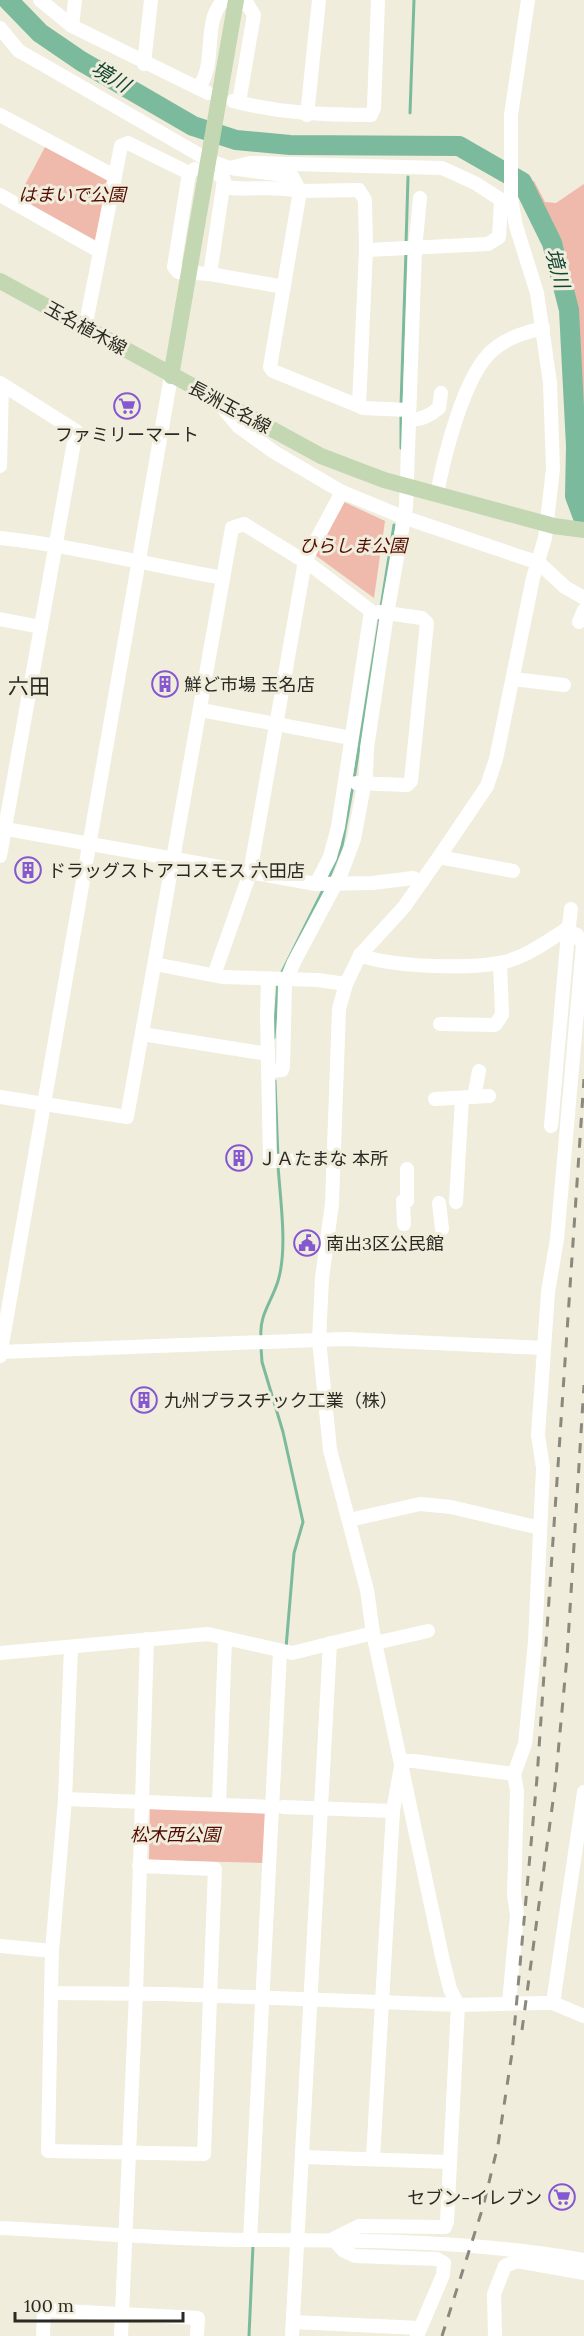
<svg xmlns="http://www.w3.org/2000/svg" width="584" height="2336" viewBox="0 0 584 2336" font-family="Lora,'Noto Sans JP',serif">
	<rect width="100%" height="100%" fill="#f0eddc"/>
	<g fill="#efb9ab">
		<path d="M45 147 107 180 95 240 18 198Z"/>
		<path d="M534 181 545 202 556 203 584 184V531L575 496 576 446 569 310 552 243 522 182Z"/>
		<path d="M342 501 385 521 374 598 315 555Z"/>
		<path d="M150 1807 267 1812 265 1863 149 1860Z"/>
	</g>
	<g fill="none" stroke-linecap="round" stroke-linejoin="round">
		<g stroke="#7cba9e" stroke-width="3">
			<path d="M410 113 414 0"/>
			<path d="M406 244 408 177"/>
			<path d="M401 406 406 251"/>
			<path d="M401 448V413"/>
			<path d="M381 607 394 525"/>
			<path d="M354 779 380 616"/>
			<path d="M328 880 342 846 353 785"/>
			<path d="M280 976 324 888"/>
			<path d="M274 1038 278 982"/>
			<path d="M275 1081 278 1158"/>
			<path d="M261 1337C259 1315 272 1301 278 1281 288 1248 280 1199 278 1165"/>
			<path d="M261 1347 262 1362 283 1432 303 1522 294 1553 286 1648"/>
			<path d="M249 2336 253 2245"/>
		</g>
		<path stroke="#7cba9e" stroke-width="20" d="M8 0 40 33 81 61 193 126 236 140 290 145 459 146 522 182 552 243 569 310 576 446 575 496 584 520"/>
		<g stroke="#fff" stroke-width="14">
			<path d="M40 0 72 26 208 93"/>
			<path d="M224 0 248 5 254 15 239 102"/>
			<path d="M72 26 75 0"/>
			<path d="M0 28 19 51 35 60 210 161 230 168 250 163 442 168 475 183 512 207"/>
			<path d="M144 64 151 0"/>
			<path d="M198 88C218 64 201 22 224 0"/>
			<path d="M233 101C279 113 324 115 371 115L374 108 378 0"/>
			<path d="M0 115 114 176"/>
			<path d="M307 115 319 0"/>
			<path d="M195 169 189 173 174 267 178 272 210 274 223 187 224 180 220 176"/>
			<path d="M223 187C249 191 275 185 300 191L359 190 365 200 366 250 359 406 273 371 270 367 300 191 292 176 230 168"/>
			<path d="M0 195 99 251"/>
			<path d="M366 250 488 244 499 237 501 200"/>
			<path d="M210 274 284 287"/>
			<path d="M85 328 121 146 128 143 189 173"/>
			<path d="M0 383 76 431 0 856"/>
			<path d="M219 403 238 426 274 452 342 492 403 517 539 563 565 587 584 598"/>
			<path d="M359 406 363 408 409 410"/>
			<path d="M409 420C420 420 431 415 439 408L441 393"/>
			<path d="M0 466 2 385"/>
			<path d="M437 494C444 457 464 374 493 350 508 337 524 333 543 328"/>
			<path d="M0 538C76 546 148 565 223 578"/>
			<path d="M0 619 41 627"/>
			<path d="M579 622 584 610"/>
			<path d="M513 679 564 685"/>
			<path d="M201 710 351 738"/>
			<path d="M356 783 407 785 411 781 427 623 422 618 379 612"/>
			<path d="M0 828 316 884 372 883 413 878 422 882"/>
			<path d="M439 857 513 871"/>
			<path d="M360 955C390 967 467 969 499 963 523 959 545 943 565 930L569 926 571 909"/>
			<path d="M155 964 222 977 318 980 346 984"/>
			<path d="M214 975 250 873 305 561 342 492"/>
			<path d="M268 979 267 1015 270 1161 334 1160"/>
			<path d="M440 1024 495 1025 502 1015 500 963"/>
			<path d="M142 1034 268 1054"/>
			<path d="M268 1071 282 1070 283 1067 285 984 294 962 341 874 354 839 366 775 367 748 387 614 406 507 415 249 420 198"/>
			<path d="M0 1097 127 1117 232 528 244 524 312 566 371 611 338 827 330 857 316 884"/>
			<path d="M474 1097 479 1071"/>
			<path d="M435 1099 489 1096"/>
			<path d="M551 1126 568 933"/>
			<path d="M403 1201 404 1224"/>
			<path d="M407 1201V1169"/>
			<path d="M456 1202 462 1098"/>
			<path d="M439 1203 442 1229"/>
			<path d="M0 1352 345 1339 544 1348"/>
			<path d="M0 1356 171 376"/>
			<path d="M349 1520 420 1504 451 1507 540 1528"/>
			<path d="M375 1643 428 1631"/>
			<path d="M0 1653 208 1634 292 1653 373 1633"/>
			<path d="M65 1799 273 1807"/>
			<path d="M219 1804 225 1640"/>
			<path d="M283 1807 393 1811"/>
			<path d="M0 1946 52 1951 51 1993 167 1994 458 2005 541 2003H553L584 2016"/>
			<path d="M52 1951 65 1799 71 1647"/>
			<path d="M51 1993 48 2151 204 2154 215 1869 139 1866"/>
			<path d="M509 2003 517 1915 514 1895 517 1791 514 1774 525 1744 535 1642 543 1468 538 1435 548 1292 557 1239 583 944 577 935 565 930"/>
			<path d="M553 2003 584 1792"/>
			<path d="M303 2157 449 2162"/>
			<path d="M373 2158 393 1811 402 1761H414L514 1774"/>
			<path d="M0 2228C86 2232 173 2240 258 2240 367 2240 477 2241 584 2260"/>
			<path d="M250 2240 280 1652"/>
			<path d="M293 2322 420 2328"/>
			<path d="M43 2336 44 2310 198 2318 197 2336"/>
			<path d="M121 2336 136 1993 147 1639"/>
			<path d="M292 2336 330 1643"/>
			<path d="M417 2336 443 2275 444 2263 437 2259 355 2256 344 2251 333 2239 359 2226 445 2227 447 2222 458 2005 450 1989 443 1961 373 1633 367 1590 330 1450 319 1340 322 1278 332 1204 339 1009 346 984 360 955 404 907 439 857 487 786 496 759 533 578 545 538 553 469 550 383 537 293 516 226 511 198V115L528 0"/>
			<path d="M495 2336 494 2294 505 2266 517 2261 584 2273"/>
		</g>
		<g stroke="#c2d7b2" stroke-width="16">
			<path d="M0 281 321 456 384 480 554 526 584 530"/>
			<path d="M171 376 236 0"/>
		</g>
		<g stroke="#8b897d" stroke-width="3" stroke-dasharray="10 10" stroke-linecap="butt">
			<path d="M522 2030 555 1786 567 1657 584 1385"/>
			<path d="M442 2336 483 2207 498 2145 512 2053 537 1778 584 1079"/>
		</g>
	</g>
	<defs>
		<g id="supermarket-ring" transform="scale(1.35)"><circle r="9.5" fill="#f0eddc" stroke="#8557d0" stroke-width="1.5"/><path d="M-6-5.5h2.5l.6 2H6L4.5 2H-2.5L-4.4-4H-6ZM-1.5 3.2a1.3 1.3 0 1 0 .1 0ZM3 3.2a1.3 1.3 0 1 0 .1 0Z" fill="#8557d0"/></g>
		<g id="building-ring" transform="scale(1.35)"><circle r="9.5" fill="#f0eddc" stroke="#8557d0" stroke-width="1.5"/><path d="M-4-6H4V6H1V3H-1V6H-4ZM-2.5-4.3h1.7v1.8h-1.7ZM.8-4.3h1.7v1.8H.8ZM-2.5-1h1.7V.8h-1.7ZM.8-1h1.7V.8H.8Z" fill="#8557d0"/></g>
		<g id="civic-ring" transform="scale(1.35)"><circle r="9.5" fill="#f0eddc" stroke="#8557d0" stroke-width="1.5"/><path d="M-.6-6.5H3V-4.5H.6V-3L4-1V1h2V6H-6V1h2V-1L-.6-3ZM-1.2 2.5V6h2.4V2.5Z" fill="#8557d0"/></g>
	</defs>
	<g fill-rule="evenodd">
		<use href="#supermarket-ring" x="127" y="406"/>
		<use href="#building-ring" x="165" y="684"/>
		<use href="#building-ring" x="28" y="870"/>
		<use href="#building-ring" x="239" y="1158"/>
		<use href="#civic-ring" x="307" y="1243"/>
		<use href="#building-ring" x="144" y="1400"/>
		<use href="#supermarket-ring" x="562" y="2197"/>
	</g>
	<g text-anchor="middle" dominant-baseline="central" stroke-width="6" stroke-linejoin="round" paint-order="stroke">
		<g font-size="18" font-style="italic" fill="#530b00" stroke="#f0eddc">
			<text x="72" y="194">はまいで公園</text>
			<text x="353" y="545">ひらしま公園</text>
			<text x="175" y="1834">松木西公園</text>
		</g>
		<g font-size="18" fill="#2a2922" stroke="#f0eddc">
			<text transform="translate(86 328) rotate(29)">玉名植木線</text>
			<text transform="translate(230 407) rotate(28)">長洲玉名線</text>
		</g>
		<g font-size="18" fill="#2a2922" stroke="#f0eddc" text-anchor="start">
			<text x="127" y="434" text-anchor="middle">ファミリーマート</text>
			<text x="184" y="684">鮮ど市場 玉名店</text>
			<text x="48" y="870">ドラッグストアコスモス 六田店</text>
			<text x="258" y="1158">ＪＡたまな 本所</text>
			<text x="326" y="1243">南出3区公民館</text>
			<text x="164" y="1400">九州プラスチック工業（株）</text>
			<text x="542" y="2197" text-anchor="end">セブン-イレブン</text>
		</g>
		<g font-size="20" font-style="italic" fill="#114431" stroke="#f0eddc">
			<text transform="translate(111 76) rotate(31)">境川</text>
			<text transform="translate(558 268) rotate(75)">境川</text>
		</g>
		<g font-size="21" fill="#2a2922" stroke="#f0eddc">
			<text x="29" y="686">六田</text>
		</g>
	</g>
	<path d="M15 2312v9h168v-9" fill="none" stroke="#2a2922" stroke-width="3"/>
	<text x="24" y="2312" font-size="18" fill="#2a2922" stroke="#f0eddc" stroke-width="4.5" paint-order="stroke">100 m</text>
</svg>
